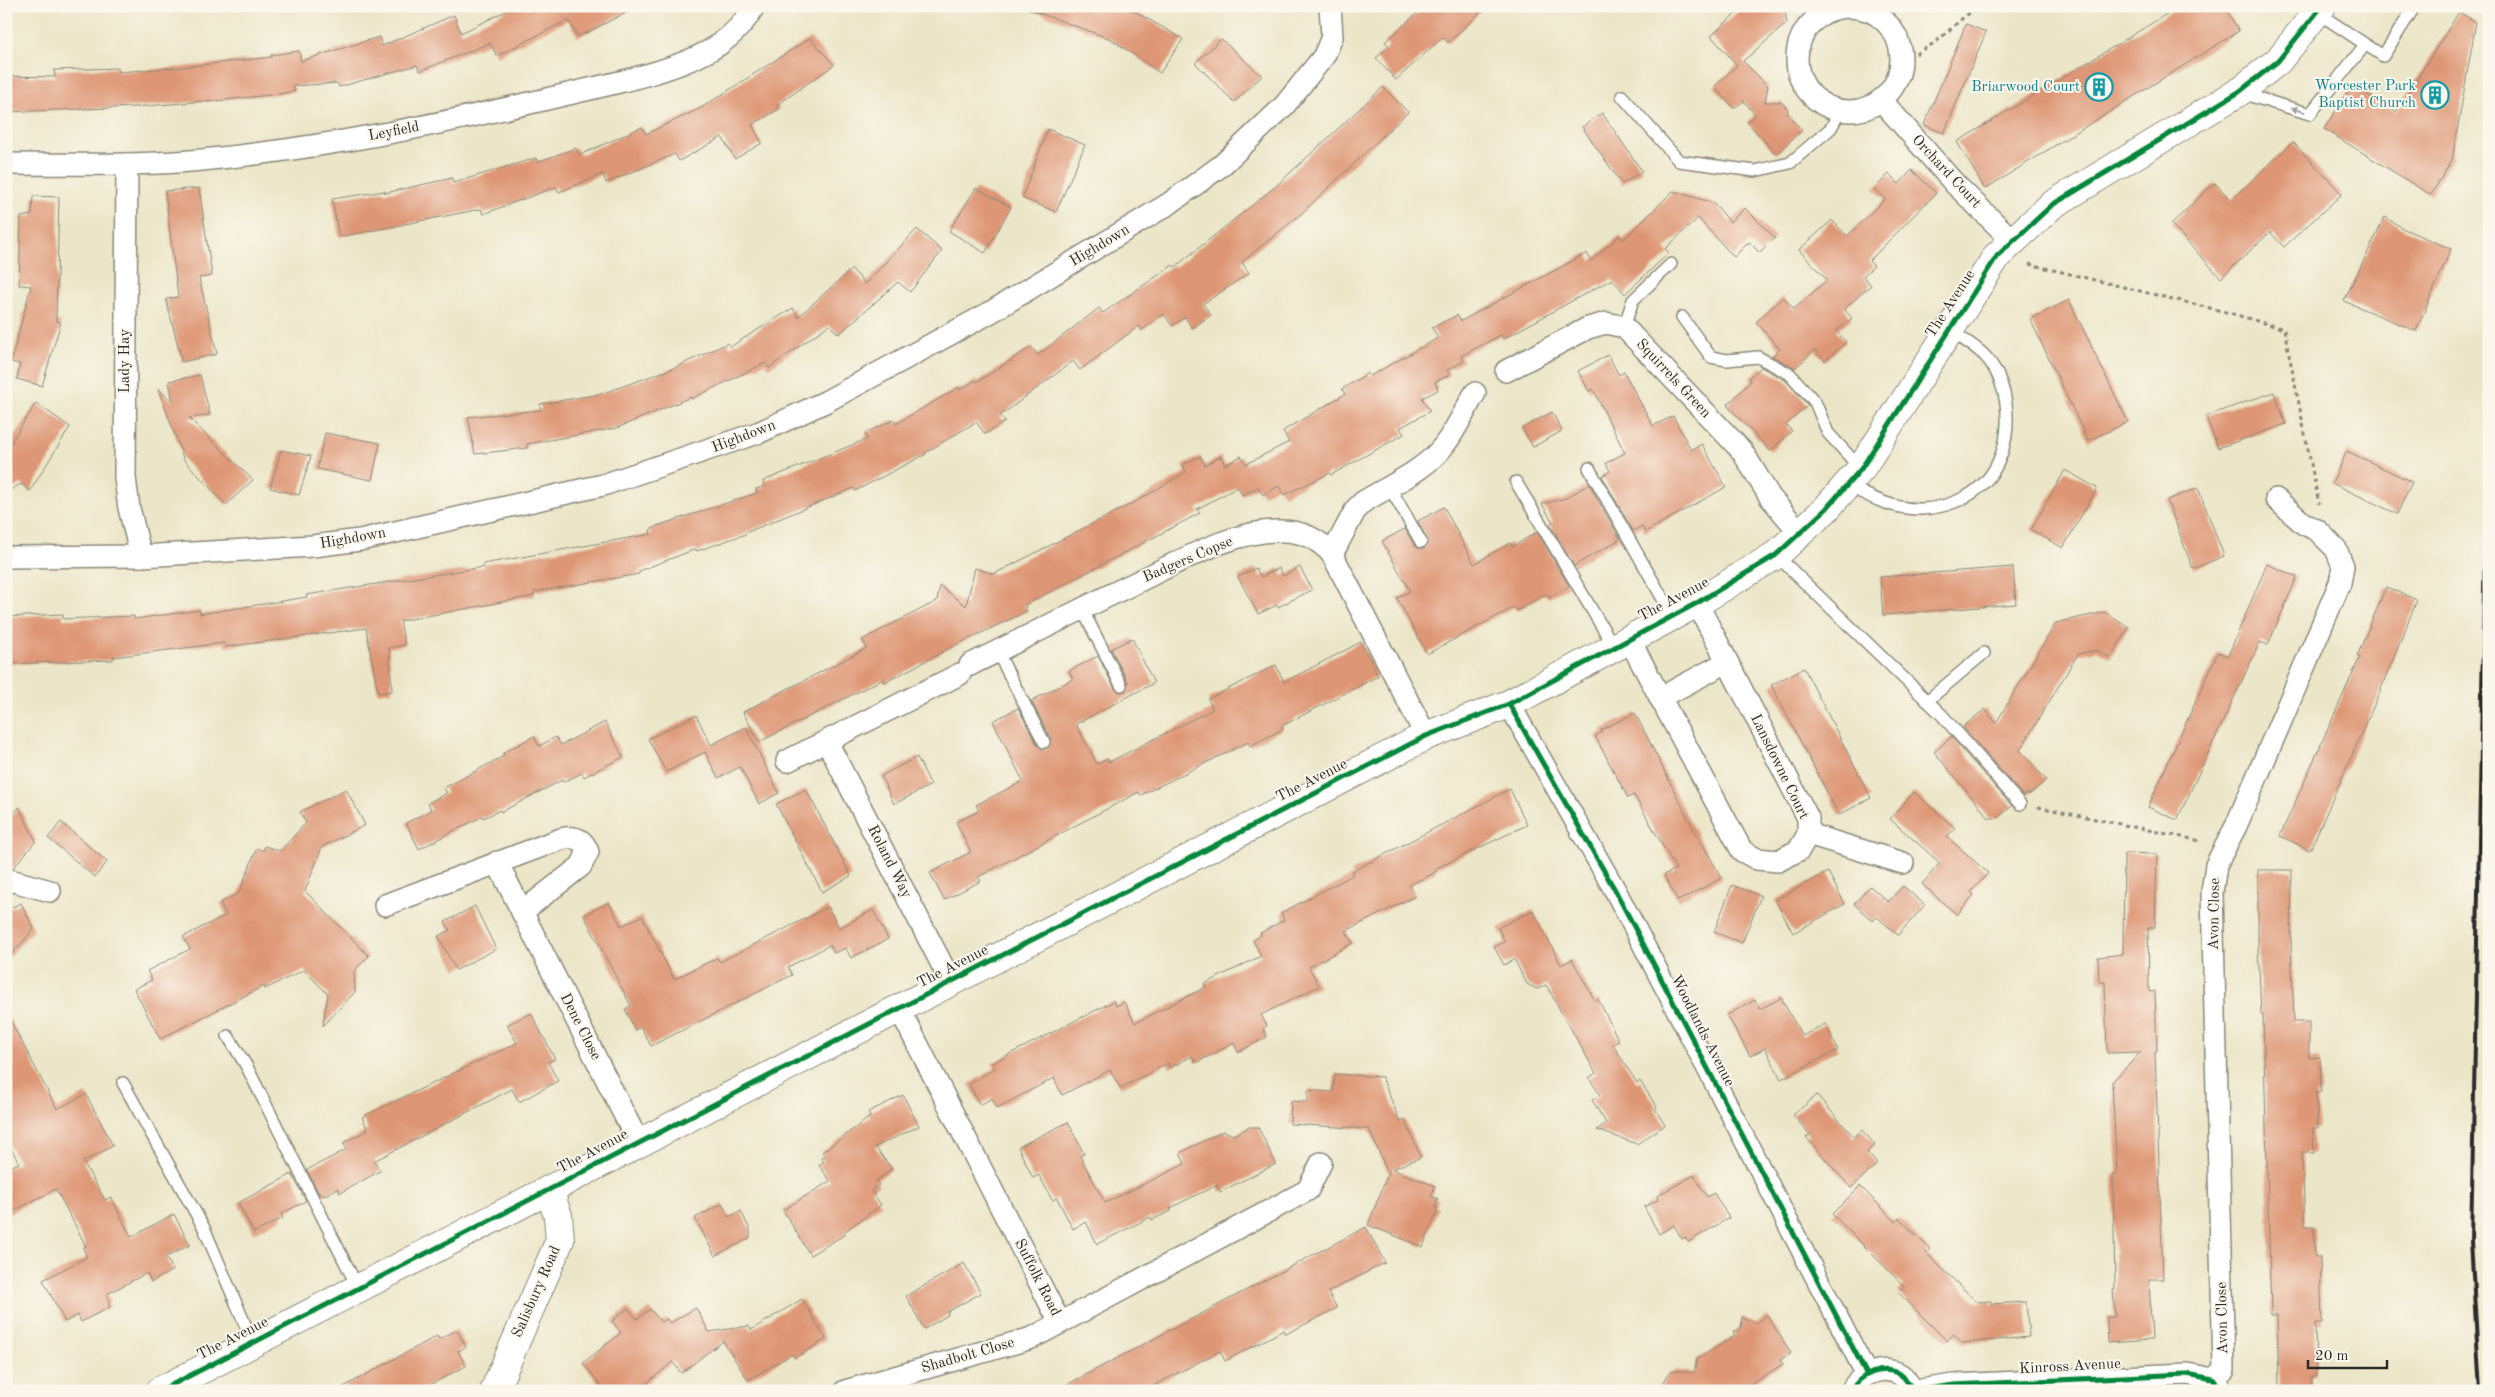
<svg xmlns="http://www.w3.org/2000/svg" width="2495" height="1397" viewBox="0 0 2495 1397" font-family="'Old Standard TT',serif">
	<rect width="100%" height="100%" fill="#fbf7ec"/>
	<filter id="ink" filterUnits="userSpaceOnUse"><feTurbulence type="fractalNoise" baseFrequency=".02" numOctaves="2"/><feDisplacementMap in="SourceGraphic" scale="10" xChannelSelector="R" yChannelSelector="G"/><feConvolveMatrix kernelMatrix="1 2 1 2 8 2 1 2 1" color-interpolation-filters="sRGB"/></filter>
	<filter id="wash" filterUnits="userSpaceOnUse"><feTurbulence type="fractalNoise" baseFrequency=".0096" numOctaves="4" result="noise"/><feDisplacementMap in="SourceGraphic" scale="20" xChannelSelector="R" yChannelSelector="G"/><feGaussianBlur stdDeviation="1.12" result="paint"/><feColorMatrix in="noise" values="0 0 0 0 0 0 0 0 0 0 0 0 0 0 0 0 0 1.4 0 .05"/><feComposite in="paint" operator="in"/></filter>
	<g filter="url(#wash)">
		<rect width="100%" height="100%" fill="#ebe6c8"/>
		<g id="blocks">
			<g fill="#de9776">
				<path d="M516 6H639L578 37 568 20 497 56 490 43 420 71 417 65 339 87 337 83 293 86 295 91 279 94 206 102 205 101 136 107 6 112V76L55 77 54 70 118 68V72L182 67 272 57 271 55 299 51 301 61 379 37 382 46 454 15 461 33Z"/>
				<path d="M1029 6H1125L1183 39 1160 73 1111 39 1028 9Z"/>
				<path d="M1425 6H1487L1448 43 1443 37 1396 80 1376 58 1389 46 1385 42Z"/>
				<path d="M1744 6H1784L1787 23 1743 61 1768 86 1765 102H1781L1788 109 1787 114 1802 130 1776 154 1747 122 1755 115 1744 101 1734 108 1714 87 1737 65 1711 36Z"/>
				<path d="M2180 6H2224L2239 31 1985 189 1957 142Z"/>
				<path d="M2459 12 2476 22 2452 160 2431 195 2324 129 2352 85 2396 112Z"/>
				<path d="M1966 24 1986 32 1944 133 1924 125Z"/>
				<path d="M810 38 834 65 777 105 779 109 752 125 762 143 735 159 722 137 679 161 675 154 606 183 603 174 559 192 556 187 483 214 481 209 339 237 332 199 385 191V193L452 178 453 183 536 158 537 162 576 148 580 155 642 127 646 134 701 108Z"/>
				<path d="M1221 39 1262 76 1234 102 1195 63Z"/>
				<path d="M1383 87 1408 112 1301 214 1242 262 1249 273 1203 304 1211 315 1192 328 1185 317 1172 326 1164 314 1142 330 1139 326 1080 370 1073 361 1000 416 1005 422 985 434 976 422 925 453 926 454 855 491 854 488 745 533 746 534 697 551 696 549 639 571V574L534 592V596L400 621 405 645 389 648 392 691 378 693 366 628 225 647 224 643 113 657V660L6 664V617L63 614V619L134 616V619L200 610V614L307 597 306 595 484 567 483 564 651 534 650 530 657 526 757 493 756 489 765 486 763 481 867 439 865 433 894 420 896 424 959 387 960 390 976 380 977 382 1031 347 1038 355 1099 308 1103 313 1173 265 1175 267 1275 187Z"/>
				<path d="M1602 113 1642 171 1622 184 1582 127Z"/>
				<path d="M1048 129 1085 145 1056 212 1022 198Z"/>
				<path d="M2293 142 2342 194 2284 247 2270 232 2221 278 2171 224 2215 183 2231 200Z"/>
				<path d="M1912 170 1936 193 1869 261 1874 266 1863 276 1871 285 1844 309 1852 318 1836 331 1846 342 1825 361 1815 350 1795 368 1772 356 1780 349 1756 322 1783 297 1794 309 1827 280 1799 250 1832 220 1847 236 1885 199 1874 189 1889 174 1899 184Z"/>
				<path d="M199 188 212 276 199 278 217 354 182 362 166 299 178 297 165 191Z"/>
				<path d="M976 188 1011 207 985 253 949 231Z"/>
				<path d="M1673 191 1714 203 1730 222 1745 208 1775 238 1760 253 1749 242 1734 257 1698 218 1665 249 1669 253 1625 294 1612 279 1503 339 1501 335 1461 356 1464 361 1447 370 1450 375 1435 382 1438 390 1422 398 1430 411 1400 428 1404 434 1331 475 1330 473 1284 495 1279 486 1263 495 1258 487 1242 495 1238 487 1197 509 1200 513 1025 605 1027 611 950 648 884 683 883 679 759 742 743 712 867 648 862 640 937 601 940 586 966 606 975 568 994 574 1137 501 1186 472 1183 465 1200 456 1205 465 1221 456 1225 465 1241 456 1246 464 1289 442 1283 431 1345 394 1342 389 1368 373 1370 376 1438 338 1432 328 1457 315 1461 321 1587 253 1591 261 1620 235 1623 240Z"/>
				<path d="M33 196 59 197 56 321 61 322 42 386 17 379 20 364 11 362 31 286 19 285 21 217 32 215Z"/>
				<path d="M2385 217 2404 229 2451 249 2416 331 2344 301Z"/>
				<path d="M917 229 942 251 910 292 898 282 839 334 829 325 769 368 765 363 691 399V397L617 428 527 444V448L475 454 468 417 541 410 540 404 601 394 674 368 728 343 730 347 793 308 798 317 852 269 865 284Z"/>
				<path d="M2069 300 2128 422 2088 441 2030 319Z"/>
				<path d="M1608 355 1619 375 1624 372 1653 426 1673 416 1691 450 1702 444 1726 487 1645 532 1642 526 1633 531 1602 476 1610 471 1606 463 1625 453 1593 389 1589 391 1578 371Z"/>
				<path d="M1761 367 1785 380 1808 405 1786 425 1792 431 1770 451 1727 405 1751 381 1749 378Z"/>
				<path d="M200 375 210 415 189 418 253 480 226 505 184 460 158 388 173 402 169 381Z"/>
				<path d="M2274 392 2286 424 2218 448 2206 416Z"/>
				<path d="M36 403 70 427 30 491 21 484 6 492V450Z"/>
				<path d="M1552 412 1562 431 1533 447 1522 428Z"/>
				<path d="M325 433 380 443 372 480 317 469Z"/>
				<path d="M281 450 311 456 299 495 270 488Z"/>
				<path d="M2347 451 2412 482 2397 514 2332 483Z"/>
				<path d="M2065 470 2097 488 2063 548 2031 530Z"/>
				<path d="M1589 484 1620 539 1574 566 1550 524 1553 522 1542 504 1566 498Z"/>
				<path d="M2198 488 2224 556 2193 569 2167 500Z"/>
				<path d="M1444 507 1474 564 1510 543 1512 547 1537 532 1569 586 1548 598 1545 594 1517 611 1514 607 1427 654 1397 598 1410 591 1382 541 1405 529 1415 546 1424 549 1428 542 1418 521Z"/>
				<path d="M2267 564 2297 577 2268 645 2260 642 2177 820 2148 807 2218 652 2228 656Z"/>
				<path d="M1300 567 1312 590 1278 607 1277 605 1258 614 1238 577 1256 568 1261 577 1279 568 1283 576Z"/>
				<path d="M2013 567 2016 604 1883 615 1880 577Z"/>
				<path d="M2386 587 2417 600 2379 694 2310 850 2280 836 2360 657 2357 656Z"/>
				<path d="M2105 612 2129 627 2110 658 2097 650 2078 654 2020 750 2046 780 2029 795 2028 793 2023 796 1963 727 1985 709 1996 723 2056 623Z"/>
				<path d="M1132 638 1154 683 1076 724 1097 764 1107 759 1109 762 1213 709 1208 699 1276 665 1284 682 1361 642 1378 676 1282 726 1283 729 1250 746 1248 742 1141 795 1139 792 978 877 981 881 944 900 930 873 971 852 956 822 979 811 976 805 1023 781 993 721 1018 708 1038 746 1043 749 1048 748 1051 739 1031 701 1073 679 1069 671 1098 656 1115 689 1120 692 1125 691 1128 682 1111 649Z"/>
				<path d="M1804 668 1871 798 1839 815 1771 685Z"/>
				<path d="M1635 713 1692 826 1722 878 1678 901 1664 875 1676 869 1634 795 1628 798 1595 736 1602 732 1601 730Z"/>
				<path d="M696 715 711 745 746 727 779 793 759 804 740 767 718 778 705 752 666 772 648 739Z"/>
				<path d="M605 722 623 757 584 777 582 773 563 782 562 780 501 812 500 810 484 818 483 816 419 849 406 823 431 810 428 803 447 793 444 788 504 756 503 753 534 736 539 746 556 737 561 745Z"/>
				<path d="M1951 737 2012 806 1997 818H1989L1934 752Z"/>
				<path d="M917 757 931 785 894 804 881 776Z"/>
				<path d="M346 789 365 825 322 847 305 891 369 956 354 971 355 992 323 1026 328 994 304 970 265 989 264 986 160 1039 134 989 152 980 147 971 190 949 183 937 226 915 220 903 239 893 257 848 263 851 265 846 280 851 306 823 300 812Z"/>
				<path d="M806 789 851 876 822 892 776 804Z"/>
				<path d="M1510 789 1527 825 1435 869 1436 872 1410 885 1415 896 1346 931 1353 943 1309 967 1319 986 1261 1015 1267 1026 1263 1028 1267 1037 1238 1052 1234 1043 1196 1063 1192 1056 1170 1068 1168 1063 1120 1088 1110 1070 1062 1095 1054 1078 997 1108 992 1098 980 1105 969 1084 995 1068 992 1063 1114 1001 1116 1006 1124 1002 1135 1023 1206 987 1204 984 1261 956 1253 940 1261 935 1260 933 1284 920 1281 913 1353 875 1351 872Z"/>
				<path d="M1914 792 1955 828 1947 837 1988 873 1971 892 1974 895 1957 915 1922 884 1940 863 1890 819Z"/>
				<path d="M19 807 36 841 13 868 6 867V823Z"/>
				<path d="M61 822 107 862 95 877 48 838Z"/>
				<path d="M2124 853 2157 854 2155 927H2148L2149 992 2155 991 2157 1052H2155L2163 1279H2149L2152 1340 2108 1343 2107 1317H2115L2113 1290H2115L2113 1175 2117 1174 2112 1082 2141 1052 2107 1053 2105 982H2099L2098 957 2123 954Z"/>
				<path d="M2258 870H2292L2291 940 2294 1022H2309V1058L2320 1057 2321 1092 2316 1093 2318 1128H2313L2314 1153H2302L2305 1226H2314L2315 1257H2320L2322 1323H2315L2316 1376H2312V1386L2279 1387 2277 1315H2271L2263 1015H2261L2258 943Z"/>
				<path d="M1828 872 1845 904 1793 933 1775 900Z"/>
				<path d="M1732 885 1761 896 1742 943 1714 932Z"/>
				<path d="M1870 886 1888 902 1903 886 1925 905 1898 935 1877 917 1873 921 1854 904Z"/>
				<path d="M609 902 621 926 642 916 674 979 717 958 720 962 828 907 839 928 873 910 888 939 851 958 846 948 834 953 830 945 788 967 792 975 651 1046 641 1027 635 1030 625 1009 631 1006 584 915Z"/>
				<path d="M21 903 34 929 6 961V910Z"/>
				<path d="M475 906 496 949 456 970 438 936 450 930 445 922Z"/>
				<path d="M1533 910 1561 965 1572 959 1595 1001 1598 999 1619 1041 1613 1045 1637 1083 1640 1081 1657 1107 1655 1109 1665 1125 1637 1144 1597 1130 1606 1123 1592 1100 1600 1095 1589 1078 1596 1073 1546 985 1537 989 1527 984 1514 959 1504 965 1494 947 1505 942 1498 928Z"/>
				<path d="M1781 998 1802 1036 1825 1024 1838 1050 1781 1079 1765 1048 1750 1056 1727 1015 1755 1000 1760 1009Z"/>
				<path d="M6 1012 57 1109 86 1094 113 1146 83 1162 105 1200 111 1197 131 1237 174 1214 190 1245 166 1257 173 1270 151 1282 147 1273 107 1294 111 1302 108 1303 110 1307 81 1322 78 1315 65 1322 43 1280 87 1257 83 1248 86 1246 56 1189 6 1215V1169L19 1163 6 1139Z"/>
				<path d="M531 1013 555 1059 548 1062 558 1081 519 1102 512 1089 374 1161 380 1171 340 1193 338 1188 324 1196 322 1193 319 1194 307 1170 347 1149 343 1143 368 1130 362 1117 517 1043 507 1025Z"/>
				<path d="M1335 1074 1382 1077 1400 1122 1405 1120 1421 1157 1392 1169 1435 1186 1431 1196 1438 1199 1435 1207 1438 1208 1423 1247 1368 1225 1389 1171H1387L1369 1129 1290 1124 1291 1101 1308 1102V1090L1333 1092Z"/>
				<path d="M903 1095 919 1126 875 1147 892 1169 876 1181 879 1185 871 1190 881 1205 844 1232 846 1234 810 1255 783 1210 830 1181 819 1165 824 1162 821 1158 825 1155 822 1152 870 1117 868 1112Z"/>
				<path d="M1817 1095 1854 1137 1862 1130 1875 1145 1867 1152 1877 1164 1851 1188 1806 1137 1810 1135 1793 1115Z"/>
				<path d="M1068 1122 1084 1154 1080 1156 1105 1203 1185 1164 1180 1153 1223 1131 1234 1135 1249 1127H1258L1276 1164 1220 1192 1217 1185 1170 1208 1171 1211 1152 1220 1151 1217 1097 1244 1086 1222 1073 1229 1057 1198 1052 1200 1039 1175 1033 1178 1018 1147Z"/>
				<path d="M292 1174 306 1201 281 1214 283 1218 254 1233 238 1203Z"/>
				<path d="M1694 1175 1707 1197 1714 1193 1729 1218 1688 1242 1685 1237 1682 1239 1674 1225 1659 1234 1644 1207 1658 1200 1657 1196Z"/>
				<path d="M1860 1186 1896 1222 1899 1218 1930 1249 1926 1253 1977 1302 1991 1301V1304L2026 1302 2029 1337 1962 1343 1954 1334 1947 1341 1898 1292 1904 1286 1832 1214Z"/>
				<path d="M722 1204 729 1217 741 1211 750 1230V1238L715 1256 695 1218Z"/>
				<path d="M1366 1227 1385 1263 1328 1292 1337 1308 1286 1334 1284 1330 1225 1361 1220 1351 1155 1385 1159 1391H1055Z"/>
				<path d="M964 1263 981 1293 947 1312 948 1315 924 1329 906 1296Z"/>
				<path d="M802 1299 826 1339 795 1358 792 1354 748 1380 723 1341 681 1373 673 1362 637 1391H605L583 1363 621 1333 612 1321 628 1308 637 1319 650 1309 661 1322 667 1319 670 1323 696 1308 709 1332 749 1326 751 1330Z"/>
				<path d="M1767 1315 1791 1353 1780 1360 1783 1364 1740 1391H1659L1669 1373 1674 1370 1694 1373 1697 1359 1735 1336 1733 1333 1741 1328 1742 1317 1756 1323Z"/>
				<path d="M457 1330 466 1347 458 1351 466 1366 418 1391H336L437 1336 439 1339Z"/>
			</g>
		</g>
	</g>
	<g filter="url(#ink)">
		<use href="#blocks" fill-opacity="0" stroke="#8b887a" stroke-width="1"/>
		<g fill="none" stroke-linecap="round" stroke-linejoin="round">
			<g stroke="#8b887a" stroke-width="14">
				<g id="lane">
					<path d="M2318 13 2383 56 2415 6"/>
					<path d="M2241 93 2310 114 2365 45"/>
					<path d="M1622 96 1679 161 1755 171 1790 163 1831 128 1840 111"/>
					<path d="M1682 317 1711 357 1727 360 1758 357 1790 374 1815 402 1828 433 1861 469"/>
					<path d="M1624 327 1633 300 1671 264"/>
					<path d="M1589 468 1672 615"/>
					<path d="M1516 482 1614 647"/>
					<path d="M1847 485C1872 498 1894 510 1922 509 1944 508 1969 499 1984 483 2015 451 2014 389 1986 357 1976 346 1960 338 1949 330"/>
					<path d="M1389 486 1421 542"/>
					<path d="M1776 555 1941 714 2020 804"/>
					<path d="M1082 609 1121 685"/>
					<path d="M997 651 1044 742"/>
					<path d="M1927 701 1984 653"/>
					<path d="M228 1036 247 1067 358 1288"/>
					<path d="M123 1083 204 1228 253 1343"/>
				</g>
			</g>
			<g stroke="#8b887a" stroke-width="24">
				<g id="street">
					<circle cx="1849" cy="59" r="52"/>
					<path d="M1881 100 1955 184 2013 241"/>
					<path d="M6 164C72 164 137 166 202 160 326 148 447 123 568 94 614 83 678 71 717 46 733 35 745 23 754 6"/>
					<path d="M127 164 125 478 129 508 141 556"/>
					<path d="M1506 371 1588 328 1606 323 1624 327 1742 451 1770 497 1801 534"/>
					<path d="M1332 554 1356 509 1363 502C1391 485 1426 470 1445 444 1457 428 1465 410 1475 393"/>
					<path d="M6 557 141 556 313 546 360 540 603 485 760 432 825 402 991 312 1170 203 1222 165 1284 106 1324 56 1332 37 1330 6"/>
					<path d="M1629 639 1742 851 1757 859 1778 861 1799 850 1808 834V818L1697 603"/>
					<path d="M970 665C1026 637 1081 609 1137 582 1179 562 1234 529 1282 531 1303 531 1318 539 1332 554L1426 736"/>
					<path d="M1660 698 1725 663"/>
					<path d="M1509 704 1615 890 1866 1373"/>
					<path d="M827 742 951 982"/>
					<path d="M787 761 960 674"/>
					<path d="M1808 834 1903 863"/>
					<path d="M497 862 638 1142"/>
					<path d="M6 879 50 891"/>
					<path d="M385 905 561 839C574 836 583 838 588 852L581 866 522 912"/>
					<path d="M899 1008 1060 1323"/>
					<path d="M2213 1379 2224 1370 2212 892 2216 865 2236 826 2340 583 2343 566 2336 549 2317 530 2304 524 2276 499"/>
					<path d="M845 1391 1032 1338 1308 1190 1321 1163"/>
					<path d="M1851 1391C1860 1374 1883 1364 1901 1375 1906 1378 1910 1386 1913 1391"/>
					<path d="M1914 1391 1954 1385 2187 1374 2213 1379 2222 1391"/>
				</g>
			</g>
			<g stroke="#8b887a" stroke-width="30">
				<g id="secondary">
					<path d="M160 1391 1426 736 1509 704 1697 603 1776 555 1826 509 1861 469 1997 256 2052 205 2239 92 2278 61 2322 6"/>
					<path d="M494 1391 560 1240 558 1216 549 1190"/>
				</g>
			</g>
			<g stroke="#8b887a" stroke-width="3" stroke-dasharray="4 4" stroke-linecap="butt">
				<path d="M1902 62 1936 42 1965 16 1982 6"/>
				<path d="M2029 264 2230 313 2284 329 2319 504"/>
				<path d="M2038 807 2201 841"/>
			</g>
			<use href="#lane" stroke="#fff" stroke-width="11"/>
			<use href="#street" stroke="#fff" stroke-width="21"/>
			<use href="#secondary" stroke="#fff" stroke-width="28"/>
			<g stroke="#2b2b2b" stroke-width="4">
				<path d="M2489 1042 2487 1119 2489 1166"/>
				<path d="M2480 1391 2471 1242 2485 543 2489 497"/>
			</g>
			<g stroke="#fbf7ec" stroke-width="8">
				<g id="cycleway">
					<path d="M1509 704 1615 890 1866 1373"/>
					<path d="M160 1391 1426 736 1509 704 1697 603 1776 555 1826 509 1861 469 1997 256 2052 205 2239 92 2278 61 2322 6"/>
					<path d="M1851 1391C1860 1374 1883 1364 1901 1375 1906 1378 1910 1386 1913 1391"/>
					<path d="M1914 1391 1954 1385 2187 1374 2213 1379 2222 1391"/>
				</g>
			</g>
			<use href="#cycleway" stroke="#00873e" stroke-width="5"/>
		</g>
		<defs><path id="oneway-solid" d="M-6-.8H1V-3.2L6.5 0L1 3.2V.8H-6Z" transform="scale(1.25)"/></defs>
		<use fill="#a0a0a0" href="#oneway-solid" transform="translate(2298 110) rotate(-163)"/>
	</g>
	<defs>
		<g id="building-ring" transform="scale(1.4375)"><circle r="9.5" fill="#fbf7ec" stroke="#0f9aa8" stroke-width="1.5"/><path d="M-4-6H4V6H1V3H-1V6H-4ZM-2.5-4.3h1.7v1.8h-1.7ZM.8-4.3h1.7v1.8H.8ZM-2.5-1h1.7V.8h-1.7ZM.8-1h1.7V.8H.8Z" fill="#0f9aa8"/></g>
	</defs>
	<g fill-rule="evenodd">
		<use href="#building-ring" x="2099" y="87"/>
		<use href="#building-ring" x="2435" y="95"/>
	</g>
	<g text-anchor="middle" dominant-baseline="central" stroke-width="4" stroke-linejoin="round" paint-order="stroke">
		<g font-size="15" fill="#0d838f" stroke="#fbf7ec" text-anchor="end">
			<text x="2416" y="86">Worcester Park<tspan x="2416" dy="17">Baptist Church</tspan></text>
			<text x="2080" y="87">Briarwood Court</text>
		</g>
		<g font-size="15" fill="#2b2b2b" stroke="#fbf7ec">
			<text transform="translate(394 132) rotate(-11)">Leyfield</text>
			<text transform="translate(1946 172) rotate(47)">Orchard Court</text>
			<text transform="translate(1100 246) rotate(-31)">Highdown</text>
			<text transform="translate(1951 304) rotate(-57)">The Avenue</text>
			<text transform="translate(125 361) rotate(-90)">Lady Hay</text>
			<text transform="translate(1673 379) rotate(47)">Squirrels Green</text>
			<text transform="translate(744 437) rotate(-21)">Highdown</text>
			<text transform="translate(353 539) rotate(-10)">Highdown</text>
			<text transform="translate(1188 560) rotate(-23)">Badgers Copse</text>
			<text transform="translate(1674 600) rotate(-28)">The Avenue</text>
			<text transform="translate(1779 767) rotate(64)">Lansdowne Court</text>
			<text transform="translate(1312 781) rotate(-27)">The Avenue</text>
			<text transform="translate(889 862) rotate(63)">Roland Way</text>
			<text transform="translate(2215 914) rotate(-89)">Avon Close</text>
			<text transform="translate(953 967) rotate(-27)">The Avenue</text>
			<text transform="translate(580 1027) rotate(63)">Dene Close</text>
			<text transform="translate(1702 1031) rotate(63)">Woodlands Avenue</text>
			<text transform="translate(593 1152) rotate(-28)">The Avenue</text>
			<text transform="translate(1037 1278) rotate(63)">Suffolk Road</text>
			<text transform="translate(537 1292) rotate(-66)">Salisbury Road</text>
			<text transform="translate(2223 1318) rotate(-91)">Avon Close</text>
			<text transform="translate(233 1339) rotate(-27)">The Avenue</text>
			<text transform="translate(968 1356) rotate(-16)">Shadbolt Close</text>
			<text transform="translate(2070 1367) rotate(-3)">Kinross Avenue</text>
		</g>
	</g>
	<rect width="2495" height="1397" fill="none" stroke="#fbf7ec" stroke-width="25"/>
	<path d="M2308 1360v8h79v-8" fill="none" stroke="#2b2b2b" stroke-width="2.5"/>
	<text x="2315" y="1360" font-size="15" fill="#2b2b2b" stroke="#fbf7ec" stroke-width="4" paint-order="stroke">20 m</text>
</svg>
